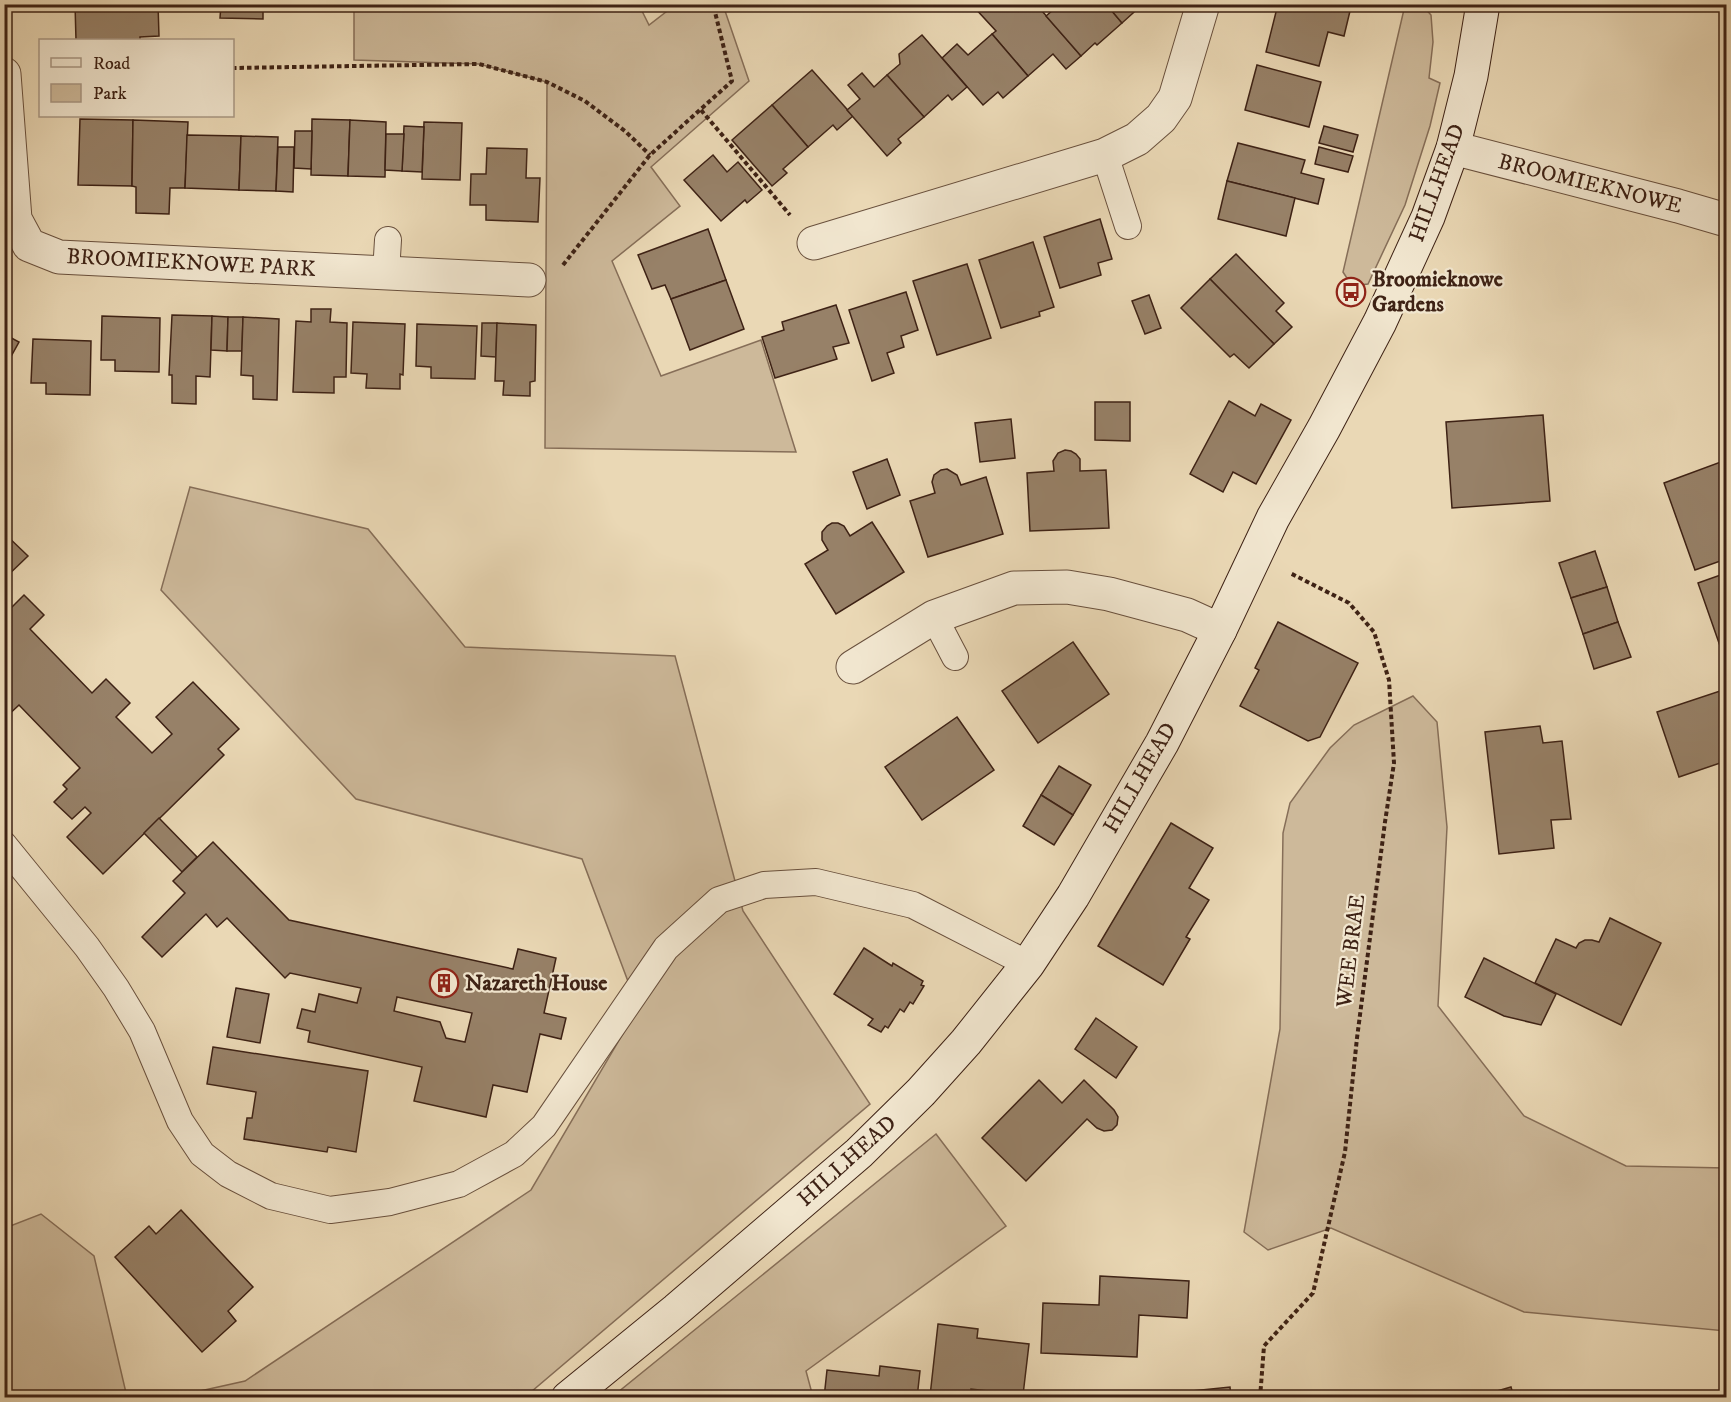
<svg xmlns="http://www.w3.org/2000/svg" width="1731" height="1402" viewBox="0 0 1731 1402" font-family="'IM FELL DW Pica',serif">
	<rect width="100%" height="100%" fill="#ead8b5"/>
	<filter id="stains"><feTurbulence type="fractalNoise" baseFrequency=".00333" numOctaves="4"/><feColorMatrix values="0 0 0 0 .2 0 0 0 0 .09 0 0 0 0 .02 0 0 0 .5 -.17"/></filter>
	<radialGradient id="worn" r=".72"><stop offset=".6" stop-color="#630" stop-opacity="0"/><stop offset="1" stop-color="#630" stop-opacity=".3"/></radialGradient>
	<g fill="#cdb99a" stroke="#866e58" stroke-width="1.5">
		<path d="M354 5H639L649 25 675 5H723L749 81 651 167 680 206 612 261 661 376 761 340 796 452 545 448 547 82 479 64 354 60Z"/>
		<path d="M1405 5H1422L1431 15 1433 42 1429 78 1440 83 1430 126 1405 205 1368 284 1352 286 1343 272Z"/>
		<path d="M190 487 368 529 465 647 675 656 743 911 870 1104 525 1397H173L245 1381 531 1190 638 1008 582 859 356 799 161 590Z"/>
		<path d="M1413 696 1437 722 1447 827 1438 1006 1524 1116 1626 1166 1726 1168V1331L1524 1312 1331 1228 1268 1250 1244 1232 1280 1029 1283 833 1290 803 1330 748 1354 725Z"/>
		<path d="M936 1134 1006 1226 806 1371 813 1397H612Z"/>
		<path d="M41 1214 94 1256 127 1397H5V1228Z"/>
	</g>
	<g fill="#978168" stroke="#3e2215" stroke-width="1.5" fill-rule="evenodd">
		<path d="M75 4H158L159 36 140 37V40H76Z"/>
		<path d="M221 4H263V19L220 18Z"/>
		<path d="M751 4H790V7H752Z"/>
		<path d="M790 4H844V6L790 7Z"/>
		<path d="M975 4H1014L1019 11 1026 4H1036L1081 56 1066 69 1053 54 1028 76 992 34 996 31 973 6Z"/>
		<path d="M1060 4H1106L1122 23 1097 45 1095 43 1081 56 1046 16Z"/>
		<path d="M1106 4H1143L1122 23Z"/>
		<path d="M1278 4H1327L1350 11 1344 36 1328 32 1319 66 1266 52Z"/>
		<path d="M992 34 1028 76 1003 98 998 92 983 105 942 58 957 44 968 55Z"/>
		<path d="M922 35 967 87 952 100 948 95 924 117 887 75 900 64 899 54Z"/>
		<path d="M1257 65 1321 82 1309 127 1245 110Z"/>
		<path d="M812 70 853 116 837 130 833 125 808 147 772 105Z"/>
		<path d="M862 73 874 87 887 75 924 117 898 139 901 143 887 156 847 110 860 99 848 85Z"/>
		<path d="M772 105 808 147 783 169 787 173 772 186 732 140Z"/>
		<path d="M80 119 133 120 132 186 78 185Z"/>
		<path d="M312 119 350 120 348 176 311 175Z"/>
		<path d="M133 120 188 122 185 188H170L169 214 136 213V187L132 186Z"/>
		<path d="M350 120 386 122 385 177 348 176Z"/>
		<path d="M424 122 462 123 460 180 422 179Z"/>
		<path d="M404 126 424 127 422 172 402 171Z"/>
		<path d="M1324 126 1358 135 1353 152 1319 143Z"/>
		<path d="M295 131H312L311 169 294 168Z"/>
		<path d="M386 134H404L402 171 385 170Z"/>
		<path d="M187 135 241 136 239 190 185 188Z"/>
		<path d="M241 136 278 137 276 191 239 190Z"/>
		<path d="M1238 143 1305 160 1301 173 1324 179 1318 204 1227 181Z"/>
		<path d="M278 147H294L293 192 276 191Z"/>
		<path d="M1319 147 1353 156 1348 172 1315 164Z"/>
		<path d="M487 148 527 149 526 178H540L538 222 486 220V205H470L471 174H486Z"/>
		<path d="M713 155 727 172 738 162 762 190 747 203 745 200 721 221 684 180Z"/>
		<path d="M1227 181 1295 198 1286 236 1218 219Z"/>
		<path d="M1100 219 1112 259 1098 263 1101 275 1060 288 1044 237Z"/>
		<path d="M708 229 726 280 671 299 665 285 652 289 638 255Z"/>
		<path d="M1033 242 1054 307 1039 312 1040 316 1001 328 979 260Z"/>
		<path d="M1236 254 1284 303 1276 311 1292 327 1274 344 1210 279Z"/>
		<path d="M967 264 991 338 937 355 913 281Z"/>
		<path d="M1210 279 1274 344 1249 368 1234 354 1230 357 1181 308Z"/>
		<path d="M726 280 744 329 690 350 671 299Z"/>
		<path d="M906 292 918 330 901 336 904 347 887 353 894 373 872 381 849 310Z"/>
		<path d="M1149 295 1161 328 1145 334 1132 301Z"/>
		<path d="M836 305 849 343 833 347 837 359 775 378 762 337 784 330 782 322Z"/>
		<path d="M311 309H331L330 322 347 323 346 377H334V393L293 392 296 321 311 322Z"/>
		<path d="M172 315 212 316 210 377 196 376V404L172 403V375H169Z"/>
		<path d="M102 316 160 318 159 372 115 371V360H101Z"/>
		<path d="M212 316 228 317 227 351 211 350Z"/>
		<path d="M228 317H243L242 351H227Z"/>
		<path d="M243 317 279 319 277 400 253 399V376L241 375Z"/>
		<path d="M353 322 405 324 403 375 400 374V389L366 388 367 374 351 373Z"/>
		<path d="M482 323H497L496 357 481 356Z"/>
		<path d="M497 323 536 325 535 381 530 382V396L503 395 504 381H495Z"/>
		<path d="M417 324 477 326 475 379 431 378V367L416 366Z"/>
		<path d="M4 334 19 342 4 369Z"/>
		<path d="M33 339 91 341 90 395 46 394V383H31Z"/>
		<path d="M1229 401 1255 416 1261 404 1291 420 1256 484 1233 472 1223 492 1190 474Z"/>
		<path d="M1095 402H1130V441L1095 440Z"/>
		<path d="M1543 415 1550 501 1452 508 1446 422Z"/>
		<path d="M1011 419 1015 458 980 462 975 423Z"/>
		<path d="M1065 450 1071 451 1076 454 1080 459V471L1106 470 1109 528 1030 531 1027 473 1054 471 1053 461 1058 453Z"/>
		<path d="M887 459 900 495 867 509 853 472Z"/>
		<path d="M1726 460V494L1723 496 1726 507V559L1695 570 1664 483Z"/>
		<path d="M947 469 957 475 961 485 986 477 1003 534 928 557 910 501 935 493 932 482 934 475 941 470Z"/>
		<path d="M872 522 904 572 836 614 805 564 828 550 822 540V532L827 526 832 523H838L844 526 850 536Z"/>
		<path d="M4 533 28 556 4 579Z"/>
		<path d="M1595 551 1607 587 1571 598 1559 563Z"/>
		<path d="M1726 573V663L1698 583Z"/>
		<path d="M1607 587 1618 622 1583 634 1571 598Z"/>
		<path d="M24 595 44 615 30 629 92 693 106 679 130 703 116 717 152 753 172 734 156 717 193 682 239 729 218 749 224 755 103 874 67 837 91 813 85 807 72 819 54 802 67 789 63 785 80 768 19 705 4 719V603L10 609Z"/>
		<path d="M1278 622 1358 663 1320 737 1308 741 1240 706 1259 670 1255 668Z"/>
		<path d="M1618 622 1631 657 1594 669 1583 634Z"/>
		<path d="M1073 642 1109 694 1038 743 1002 691Z"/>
		<path d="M1726 689V761L1679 777 1657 712Z"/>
		<path d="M957 717 994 770 922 820 885 767Z"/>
		<path d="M1540 726 1543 743 1562 741 1571 819 1551 820 1554 848 1499 854 1485 732Z"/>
		<path d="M1059 766 1091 785 1073 815 1041 795Z"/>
		<path d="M1041 795 1073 815 1054 845 1023 826Z"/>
		<path d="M159 818 197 857 182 872 144 833Z"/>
		<path d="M1171 823 1213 848 1189 888 1209 900 1186 937 1190 939 1163 985 1098 946Z"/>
		<path d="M213 842 289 920 513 969 518 949 556 958 544 1013 566 1018 561 1039 540 1034 527 1092 493 1085 486 1117 414 1101 422 1067 308 1042 310 1031 297 1028 302 1009 315 1012 319 994 357 1003 361 988 290 973 285 978 227 918 217 927 206 914 162 957 142 937 185 893 173 881ZM397 997 472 1013 465 1042 446 1038 440 1022 394 1011Z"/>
		<path d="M1610 918 1661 943 1621 1025 1535 983 1556 939 1576 948 1579 943 1585 940H1592L1599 942Z"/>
		<path d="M864 948 892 966 893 963 923 981 921 985 924 986 913 1004 910 1002 904 1012 900 1009 888 1028 885 1026 881 1032 868 1025 873 1019 834 994Z"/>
		<path d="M1484 958 1556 994 1541 1025 1504 1016 1465 997Z"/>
		<path d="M236 988 269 994 260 1043 227 1037Z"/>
		<path d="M1096 1018 1137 1047 1116 1078 1075 1049Z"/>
		<path d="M213 1047 368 1071 356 1152 328 1147 327 1152 244 1139 247 1118H252L256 1092 207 1084Z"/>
		<path d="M1039 1080 1062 1103 1084 1080 1114 1110 1118 1117 1117 1125 1112 1130 1104 1131 1097 1128 1087 1119 1026 1181 982 1138Z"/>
		<path d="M181 1210 253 1287 228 1311 236 1321 202 1352 115 1257 149 1226 156 1234Z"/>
		<path d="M1100 1276 1189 1281 1187 1318 1139 1315 1137 1357 1041 1353 1043 1303 1099 1305Z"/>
		<path d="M938 1324 978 1329 977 1338 1029 1344 1023 1395 1004 1393 999 1396H991L988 1391 971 1389 970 1398 930 1396Z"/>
		<path d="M880 1366 920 1371 917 1398H824L827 1370 879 1376Z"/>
		<path d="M1230 1387 1231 1398H1143V1396Z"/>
		<path d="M1511 1387 1514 1398H1473Z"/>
	</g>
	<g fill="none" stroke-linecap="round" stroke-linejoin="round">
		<g stroke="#69503d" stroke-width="28">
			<g id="lane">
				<path d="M1105 155 1128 226"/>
				<path d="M386 273 388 240"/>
				<path d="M934 617 955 657"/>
				<path d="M4 845 87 947 116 988 142 1031 180 1121 202 1154 228 1174 271 1196 330 1210 390 1202 459 1184 514 1154 544 1126 666 948 719 900 764 885 816 882 913 905 1028 964"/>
			</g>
		</g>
		<g stroke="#69503d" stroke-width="35">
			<g id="street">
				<path d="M4 74 15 219 29 245 59 257 529 280"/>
				<path d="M1453 148 1678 206 1726 220"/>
				<path d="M814 243 1105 155 1137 139 1161 118 1175 98 1203 4"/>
				<path d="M853 667 934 617 1014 588 1067 587 1109 594 1187 615 1220 630"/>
			</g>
		</g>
		<g stroke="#3e2215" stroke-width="35">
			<path id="secondary" d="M568 1398 676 1310 859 1153 921 1092 966 1042 1028 964 1073 896 1162 743 1220 630 1273 518 1324 428 1380 322 1428 217 1453 148 1471 76 1483 4"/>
		</g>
		<g stroke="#3e2215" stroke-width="4" stroke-dasharray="4.5 3" stroke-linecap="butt">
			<path d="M232 68 479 64 547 82 585 101 625 131 650 155"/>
			<path d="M701 110 790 215"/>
			<path d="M563 265 650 155 732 81 713 4"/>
			<path d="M1260 1398 1264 1346 1313 1293 1345 1152 1357 1038 1385 822 1394 763 1389 680 1374 632 1349 603 1290 573"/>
		</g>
		<use href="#lane" stroke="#f1e6cf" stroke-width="26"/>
		<use href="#street" stroke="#f1e6cf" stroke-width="33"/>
		<use href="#secondary" stroke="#f1e6cf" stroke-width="33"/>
	</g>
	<defs>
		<g id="bus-ring" transform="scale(1.5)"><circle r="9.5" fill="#f1e6cf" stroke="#8f2418" stroke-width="1.5"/><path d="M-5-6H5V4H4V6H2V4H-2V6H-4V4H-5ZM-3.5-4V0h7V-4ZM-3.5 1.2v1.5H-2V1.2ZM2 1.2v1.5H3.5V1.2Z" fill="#8f2418"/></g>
		<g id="building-ring" transform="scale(1.5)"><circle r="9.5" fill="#f1e6cf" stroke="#8f2418" stroke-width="1.5"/><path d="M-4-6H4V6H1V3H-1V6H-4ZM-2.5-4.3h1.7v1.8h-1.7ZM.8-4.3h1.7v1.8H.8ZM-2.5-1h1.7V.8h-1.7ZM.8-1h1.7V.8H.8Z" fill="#8f2418"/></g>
	</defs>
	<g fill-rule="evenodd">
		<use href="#bus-ring" x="1351" y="292"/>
		<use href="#building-ring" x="444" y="983"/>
	</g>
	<g text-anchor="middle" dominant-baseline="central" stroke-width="4.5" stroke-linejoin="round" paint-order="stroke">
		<g font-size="22" fill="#3e2215" stroke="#f1e6cf">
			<text transform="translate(1437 183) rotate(-70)">HILLHEAD</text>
			<text transform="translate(1590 184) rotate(14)">BROOMIEKNOWE</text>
			<text transform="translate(191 263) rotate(3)">BROOMIEKNOWE PARK</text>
			<text transform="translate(1140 778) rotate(-60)">HILLHEAD</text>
			<text transform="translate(1351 951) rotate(-83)">WEE BRAE</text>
			<text transform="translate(847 1161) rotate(-42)">HILLHEAD</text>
		</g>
		<g font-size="22" font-weight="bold" fill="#3e2215" stroke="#f1e6cf" text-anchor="start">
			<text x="1372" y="279">Broomieknowe<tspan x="1372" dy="25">Gardens</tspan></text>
			<text x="465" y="983">Nazareth House</text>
		</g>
	</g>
	<rect width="1731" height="1402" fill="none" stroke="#ead8b5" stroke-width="24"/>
	<rect x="6" y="6" width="1719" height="1390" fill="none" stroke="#3e2215" stroke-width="3"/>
	<rect x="12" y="12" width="1707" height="1378" fill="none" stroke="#3e2215" stroke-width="1.5"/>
	<rect x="39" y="39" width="195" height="78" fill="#f1e6cf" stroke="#a99885" stroke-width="1.5"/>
	<rect x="51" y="58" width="30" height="9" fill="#f1e6cf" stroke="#a99885" stroke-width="1.5"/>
	<text x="93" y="69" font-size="18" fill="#3e2215">Road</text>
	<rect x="51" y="84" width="30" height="18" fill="#cdb99a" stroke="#a99885" stroke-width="1.5"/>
	<text x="93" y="99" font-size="18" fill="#3e2215">Park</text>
	<rect width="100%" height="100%" filter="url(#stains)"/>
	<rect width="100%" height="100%" fill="url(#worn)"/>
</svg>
